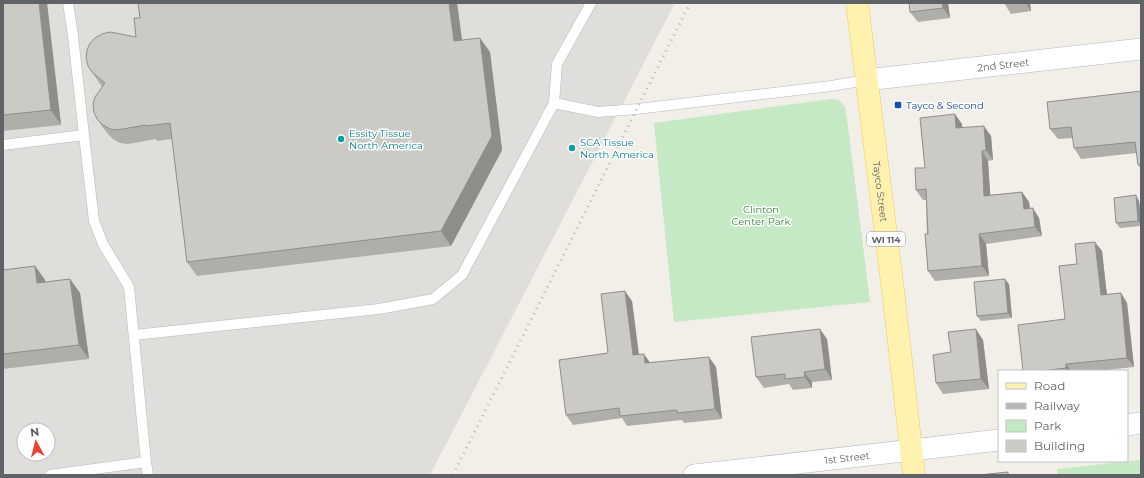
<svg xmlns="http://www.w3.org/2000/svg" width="1144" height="478" viewBox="0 0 1144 478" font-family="Montserrat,sans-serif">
	<rect width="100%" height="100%" fill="#f1efe8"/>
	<path fill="#e0deda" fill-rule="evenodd" d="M3 3H675L430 475H3ZM24 430H48V454H24Z"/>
	<g fill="#c5e8c5">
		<path d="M831 99 839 100 845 107 847 119 870 302 674 322 654 123Z"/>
		<path d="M1141 460V475H1058L1057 469Z"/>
	</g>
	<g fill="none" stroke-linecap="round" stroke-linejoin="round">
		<g stroke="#b5b8bc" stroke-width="11">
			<g id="lane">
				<path d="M554 103 598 112 637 109 831 86 866 80"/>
				<path d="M84 135 94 221 103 244 129 287 146 462"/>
				<path d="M3 145 84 135 73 36 68 3"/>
				<path d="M134 335 379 309 433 299 462 275 554 103 557 64 591 3"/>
				<path d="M50 475 146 462 148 475"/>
			</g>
		</g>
		<g stroke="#b5b8bc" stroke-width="22">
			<g id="street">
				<path id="s1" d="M866 80 1141 49"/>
				<path d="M1127 425 1141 423"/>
				<path id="s2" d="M694 475 999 440"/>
			</g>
		</g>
		<g stroke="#f2c960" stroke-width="23">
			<g id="primary">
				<path id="s3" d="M857 3 894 299 914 475"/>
			</g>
		</g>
		<use href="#lane" stroke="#fff" stroke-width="10"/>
		<use href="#street" stroke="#fff" stroke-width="21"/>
		<use href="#primary" stroke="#fff2af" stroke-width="22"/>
		<path stroke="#b6b7b8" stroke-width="3" stroke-dasharray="1 5" stroke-linecap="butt" d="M453 475 690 3"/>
	</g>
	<g fill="#afaea9">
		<path d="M3 3H47L61 125 3 131Z"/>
		<path d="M138 3H457L462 40 490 52 502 150 451 246 197 276 187 262 172 139 157 141 156 139 128 144 120 143 113 139 107 133 97 119 102 87 92 72 136 37 140 18Z"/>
		<path d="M948 3 950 18 918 22 910 12Z"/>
		<path d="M1004 3H1030L1031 11 1011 14Z"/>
		<path d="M1141 91V169L1138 165 1137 153 1081 159 1074 148 1073 138 1058 139 1050 129Z"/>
		<path d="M962 124V128L991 136 993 160 988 161 990 195 1022 192 1029 202 1030 208 1039 218 1042 236 986 244 989 276 935 281 928 271 926 200H923L916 190 925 168Z"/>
		<path d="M1139 201 1141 216V226L1120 228 1116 223Z"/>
		<path d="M1102 251 1107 295 1121 293 1127 303 1134 367 1097 371H1023L1065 319 1077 264Z"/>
		<path d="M35 266 45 280V282L70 279 80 293 89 359 3 369V270Z"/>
		<path d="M1009 284 1012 318 981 321 977 316Z"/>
		<path d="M632 301 639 354 650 363 716 367 722 419 684 423 682 420 627 426 622 418 573 425 566 415 608 353Z"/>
		<path d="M827 339 832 380 812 382V388L793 390 789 384 764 388 756 377Z"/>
		<path d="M983 340 989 389 943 394 936 383Z"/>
	</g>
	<g fill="#8f8d8a">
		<path d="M39 3H47L61 125 51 110Z"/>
		<path d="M449 3H457L464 55 454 41Z"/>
		<path d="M942 3H948L950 18 943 8Z"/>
		<path d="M1026 3H1030L1031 11Z"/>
		<path d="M480 38 490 52 502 150 451 246 441 231Z"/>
		<path d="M955 114 962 124 963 138 956 128Z"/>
		<path d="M984 126 991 136 993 160 986 150Z"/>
		<path d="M982 151 988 161 991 206 984 196Z"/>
		<path d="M1022 192 1029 202 1031 219 1024 209Z"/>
		<path d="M1136 195 1139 201 1141 216V224L1138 221Z"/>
		<path d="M1033 208 1039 218 1042 236 1035 227Z"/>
		<path d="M979 234 986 244 989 276 982 266Z"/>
		<path d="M1095 242 1102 251 1108 305 1101 295Z"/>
		<path d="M35 266 45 280 47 298 37 283Z"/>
		<path d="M70 279 80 293 89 359 79 345Z"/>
		<path d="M1005 279 1009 284 1012 318 1008 313Z"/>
		<path d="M625 291 632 301 640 365 633 355Z"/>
		<path d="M1121 293 1127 303 1134 367 1127 358Z"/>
		<path d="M820 329 827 339 832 380 825 369Z"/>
		<path d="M976 329 983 340 989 389 981 379Z"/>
		<path d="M644 354 651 364 645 363Z"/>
		<path d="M709 357 716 367 722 419 715 409Z"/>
		<path d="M1066 364 1071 371H1068L1066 368Z"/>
		<path d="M804 372 812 382V388L805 377Z"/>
	</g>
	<g fill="#cccac5" stroke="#8f8d8a">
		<path d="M3 3H39L51 110 3 115Z"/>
		<path d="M138 3H449L454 41 480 38 492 136 441 231 187 262 170 123 147 126 146 125 117 130 110 129 103 125 97 119 94 112 93 104 95 97 105 83 92 72 88 66 86 58 87 50 90 43 95 38 102 34 110 32 136 37 134 18H140Z"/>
		<path d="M909 3H942L943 8 910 12Z"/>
		<path d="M1141 91V165H1138L1135 142 1074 148 1071 127 1050 129 1047 102Z"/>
		<path d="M955 114 956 128 984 126 986 150 982 151 984 196 1022 192 1024 209 1033 208 1035 227 979 234 982 266 928 271 925 234H928L926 189 916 190 915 168H925L920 118Z"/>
		<path d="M1136 195 1138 221 1116 223 1114 198Z"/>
		<path d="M1095 242 1101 295 1121 293 1127 358 1066 364V368L1041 371H1023L1018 325 1065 319 1059 266 1077 264 1075 244Z"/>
		<path d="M35 266 37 283 70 279 79 345 3 354V270Z"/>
		<path d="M1005 279 1008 313 977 316 974 282Z"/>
		<path d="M625 291 633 355 644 354 645 363 709 357 715 409 677 413V410L620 416 619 408 566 415 559 360 608 353 601 294Z"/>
		<path d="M820 329 825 369 804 372 805 377 785 379V374L756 377 751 337Z"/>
		<path d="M976 329 981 379 936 383 933 355 951 352 948 332Z"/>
		<path d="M1008 472V475H979Z"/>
	</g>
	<rect fill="#1a4fb4" stroke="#fff" stroke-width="1.5" x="894" y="101" width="8" height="8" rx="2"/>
	<g fill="#0f9aa8" stroke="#fff" stroke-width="1.5">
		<circle cx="341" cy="139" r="4"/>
		<circle cx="572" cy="148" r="4"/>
	</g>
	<g text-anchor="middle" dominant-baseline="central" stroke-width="3" stroke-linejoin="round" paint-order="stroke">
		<rect fill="#fff" stroke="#8f9295" stroke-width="1" x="867" y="232" width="38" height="14" rx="3"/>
		<g font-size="9" font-weight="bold" fill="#5f6368">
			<text x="886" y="239">WI 114</text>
		</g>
		<g font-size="10" fill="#5f6368" stroke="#fff">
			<text stroke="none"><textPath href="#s1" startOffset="138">2nd Street</textPath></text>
			<text stroke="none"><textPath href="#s3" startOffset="190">Tayco Street</textPath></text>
			<text stroke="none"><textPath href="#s2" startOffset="154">1st Street</textPath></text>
		</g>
		<g font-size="10" fill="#164399" stroke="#fff" text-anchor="start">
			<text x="906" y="105">Tayco &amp; Second</text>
		</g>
		<g font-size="10" fill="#0d838f" stroke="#fff" text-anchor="start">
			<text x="349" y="133">Essity Tissue<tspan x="349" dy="12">North America</tspan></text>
			<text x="580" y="142">SCA Tissue<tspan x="580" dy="12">North America</tspan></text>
		</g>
		<g font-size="10" fill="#348238" stroke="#fff">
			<text x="761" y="209">Clinton<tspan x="761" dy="12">Center Park</tspan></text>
		</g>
	</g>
	<rect width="1144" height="478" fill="none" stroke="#5f6368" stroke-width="8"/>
	<rect x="998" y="370" width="130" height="92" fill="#ffffff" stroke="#bfc1c3"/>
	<rect x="1006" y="383" width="20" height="6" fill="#fff2af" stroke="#bfc1c3"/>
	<text x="1034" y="390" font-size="12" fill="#5f6368">Road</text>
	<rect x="1006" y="403" width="20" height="6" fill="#b6b7b8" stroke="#bfc1c3"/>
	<text x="1034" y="410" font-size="12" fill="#5f6368">Railway</text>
	<rect x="1006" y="420" width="20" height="12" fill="#c5e8c5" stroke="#bfc1c3"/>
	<text x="1034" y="430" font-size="12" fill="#5f6368">Park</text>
	<rect x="1006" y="440" width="20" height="12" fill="#cccac5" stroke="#bfc1c3"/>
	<text x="1034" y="450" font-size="12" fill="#5f6368">Building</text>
	<g transform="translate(36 442) rotate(353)"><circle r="19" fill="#ffffff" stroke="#bfc1c3"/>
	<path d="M0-3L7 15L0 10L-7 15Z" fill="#ea4335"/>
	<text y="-6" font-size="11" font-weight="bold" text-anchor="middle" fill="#5f6368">N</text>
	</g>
</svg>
